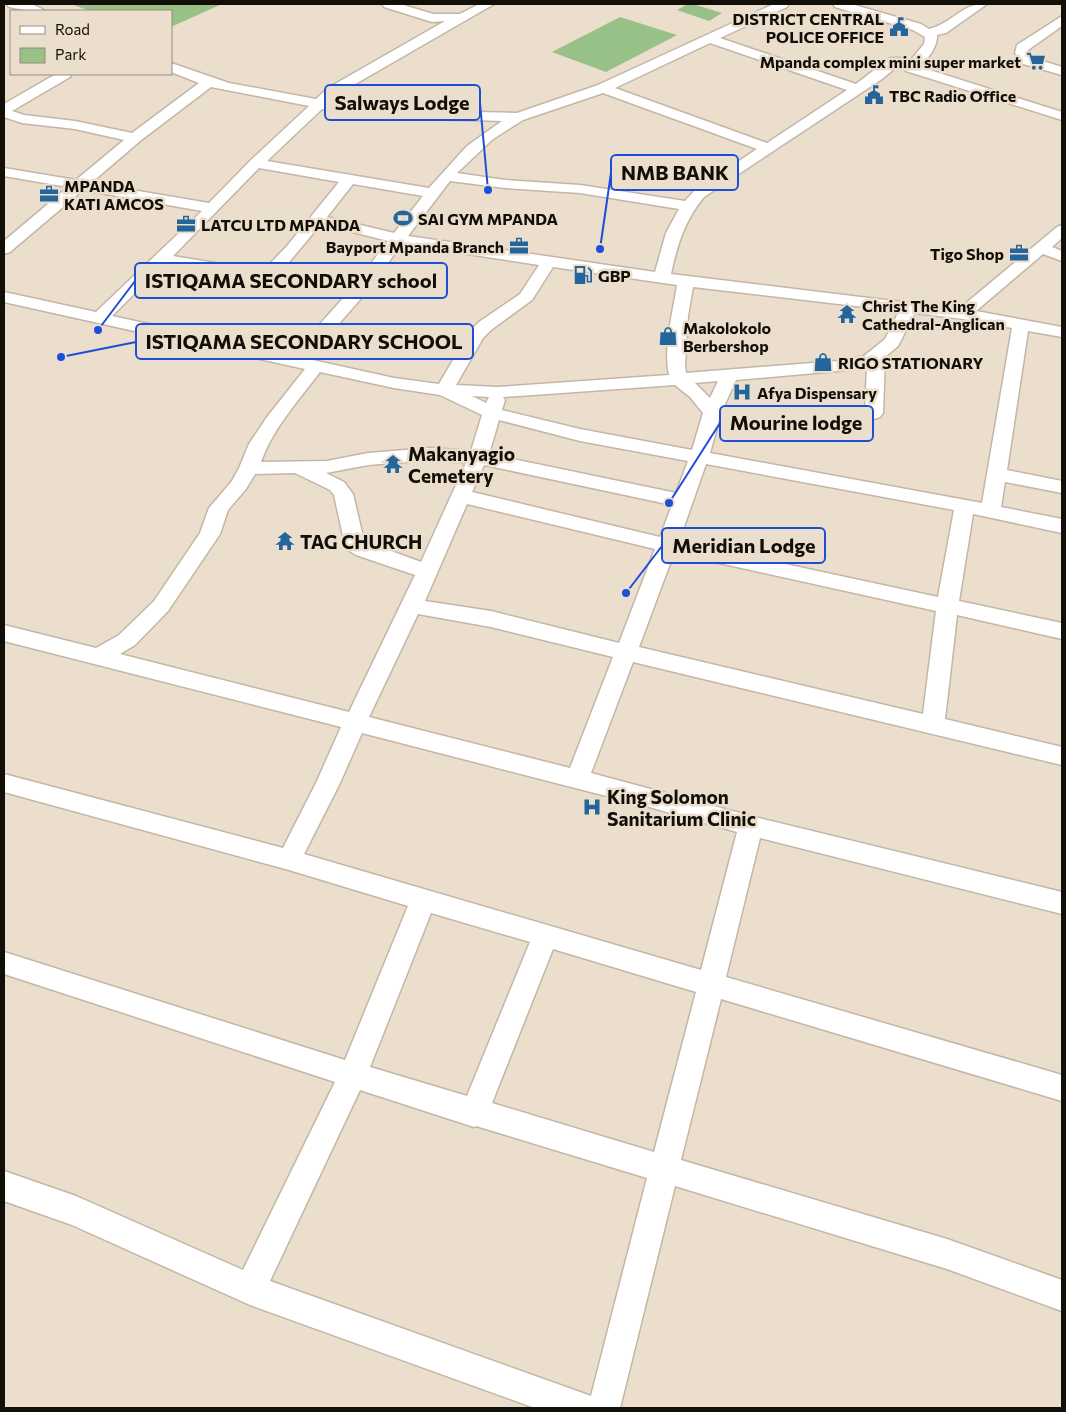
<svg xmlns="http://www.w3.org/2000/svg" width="1066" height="1412" viewBox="0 0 1066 1412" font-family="Commissioner,sans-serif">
	<rect width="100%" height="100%" fill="#ecdecd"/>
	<g fill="#97c186">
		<path d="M71 4H222L171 27V11H90Z"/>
		<path d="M688 4H693L722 13 709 21 677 10Z"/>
		<path d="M620 17 677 35 606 72 552 52Z"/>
	</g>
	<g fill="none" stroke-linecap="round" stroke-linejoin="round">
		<g stroke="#c3b6a6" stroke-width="3">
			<g id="minor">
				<path d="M7 4H32L46 11H30L9 7Z"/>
				<path d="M382 4H400L433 14H460L479 4H494L338 94 329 102 394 110 517 113 598 85 774 4H789L787 7 720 38 856 84 890 58H900L902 61 900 64 882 79 704 197C685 220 677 245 671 274L959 309 1057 227 1062 225V238L1052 247 1062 251V261L1043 254 976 311 1062 327V337L1028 331 1007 470 1062 481V493L1005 482 1001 507 1062 519V533L973 514 959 601 1062 623V639L957 615 945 719 1062 747V765L633 662 591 773 751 816 1062 892V914L760 838 726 977 1062 1075V1101L721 999 681 1160 947 1239 1062 1280V1311L947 1269 675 1186 620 1408H535L250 1305 72 1225 4 1201V1171L76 1196 243 1270 335 1082 4 974V952L345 1060 408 906 289 870 4 792V774L283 848 316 783 341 727 4 641V625L96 648 119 635 154 601 200 533 209 508 232 481 239 468 249 444 267 417 305 369 4 302V292L96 312 202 211 83 190 10 252 4 254V241L68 187 4 176V168L76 180 124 140 75 129 22 123 4 117V104L56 74H71L70 77 12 111 24 115 75 121 132 133 199 83 171 72V63L229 83 316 99 328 88 445 21 432 22 384 7ZM710 43 847 90 767 143 615 88ZM211 87 309 106 251 160 209 203 91 183 140 141ZM603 93 757 149 694 191 685 201 580 185 505 180 457 173 493 139 523 120ZM322 109C382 120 442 119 502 121L467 146 429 188 267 161ZM259 168 339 182 287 246 263 271 173 256ZM450 181 505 188 580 193 679 209 666 233 655 272 408 236ZM353 184 423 196 394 233 327 217ZM321 224 388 241 354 286 279 274ZM402 244 539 265 520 294 479 322 470 331 439 384 394 378 308 359 364 295ZM164 264 346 295 292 355 112 316ZM553 267 677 285C673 311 663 349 669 375L498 387 456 385 483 338 491 330 532 300ZM693 287 899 311 885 339 864 356 838 361 686 373 685 366 688 316ZM915 313 963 319 1012 328 982 503 710 453 721 413 736 380 838 371 867 366 865 413 868 417 874 419 880 417 883 413 885 357 898 346ZM320 372 394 388 440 395 482 415 471 451 430 448 368 453 327 461 261 462C273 428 298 401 320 372ZM718 381 710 398 695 383ZM675 385 690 397 703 413 692 450 580 429 502 410 505 400 503 397ZM472 396 489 397 486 403ZM499 420 580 441 688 461 676 493 489 454ZM430 460 466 463 421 562 364 541 353 494 344 482 326 473 368 465ZM706 464 954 510 938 597 679 541ZM484 465 672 505 660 537 472 492ZM295 473 330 490 334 495 345 545 348 550 356 555 415 575 349 712 120 654 135 645 168 611 220 534 228 510 246 489 255 474ZM467 504 655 549 619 643 491 611 425 601ZM674 553 936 611 923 714 639 647ZM418 614 491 627 613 657 570 768 369 717ZM362 733 653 808 737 832 701 970 304 854 340 783ZM431 913 530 942 467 1096 370 1067ZM553 949 696 992 654 1152 492 1103ZM360 1090 474 1127 476 1126 647 1178 591 1396 270 1281Z"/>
				<path d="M833 4H851L921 24 929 29C952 24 963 2 987 4L946 33 937 35C938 45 928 62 917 65L910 61 924 44 925 37 913 30 835 7Z"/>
				<path d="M1062 16V26L1028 50V53L1033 58 1062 67V75L1023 64 1015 53 1017 45Z"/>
				<path d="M911 64 1062 112V120L906 71 904 68Z"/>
			</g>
		</g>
		<use href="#minor" fill="#fff" fill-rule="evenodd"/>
	</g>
	<defs>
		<g id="civic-bare" transform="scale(1.5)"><path d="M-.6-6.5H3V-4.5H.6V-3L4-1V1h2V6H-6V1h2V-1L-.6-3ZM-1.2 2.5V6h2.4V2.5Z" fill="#24669b" stroke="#ecdecd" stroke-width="2.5" paint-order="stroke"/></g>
		<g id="supermarket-bare" transform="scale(1.5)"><path d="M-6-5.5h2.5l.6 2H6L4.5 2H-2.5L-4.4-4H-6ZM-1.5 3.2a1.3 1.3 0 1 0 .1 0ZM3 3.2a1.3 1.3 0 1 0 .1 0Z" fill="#24669b" stroke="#ecdecd" stroke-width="2.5" paint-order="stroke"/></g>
		<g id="office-bare" transform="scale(1.5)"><path d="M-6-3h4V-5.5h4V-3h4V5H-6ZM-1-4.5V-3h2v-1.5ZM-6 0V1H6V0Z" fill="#24669b" stroke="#ecdecd" stroke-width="2.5" paint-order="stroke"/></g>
		<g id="stadium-bare" transform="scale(1.5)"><path d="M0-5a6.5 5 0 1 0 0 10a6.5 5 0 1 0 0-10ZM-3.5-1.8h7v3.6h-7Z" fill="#24669b" stroke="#ecdecd" stroke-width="2.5" paint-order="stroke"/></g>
		<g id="fuel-bare" transform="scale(1.5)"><path d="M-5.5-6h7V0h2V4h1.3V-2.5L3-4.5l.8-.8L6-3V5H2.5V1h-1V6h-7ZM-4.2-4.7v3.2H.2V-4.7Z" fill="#24669b" stroke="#ecdecd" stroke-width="2.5" paint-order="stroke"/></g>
		<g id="temple-bare" transform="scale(1.5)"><path d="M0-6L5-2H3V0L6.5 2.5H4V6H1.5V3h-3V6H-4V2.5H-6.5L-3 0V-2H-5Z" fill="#24669b" stroke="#ecdecd" stroke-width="2.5" paint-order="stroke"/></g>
		<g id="shop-bare" transform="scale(1.5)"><path d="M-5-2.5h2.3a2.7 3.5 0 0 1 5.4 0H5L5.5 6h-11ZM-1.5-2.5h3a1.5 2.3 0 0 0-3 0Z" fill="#24669b" stroke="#ecdecd" stroke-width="2.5" paint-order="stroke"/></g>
		<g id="hospital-bare" transform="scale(1.5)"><path d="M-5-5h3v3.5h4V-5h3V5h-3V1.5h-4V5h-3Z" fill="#24669b" stroke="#ecdecd" stroke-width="2.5" paint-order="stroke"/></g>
	</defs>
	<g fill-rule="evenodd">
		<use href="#civic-bare" x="899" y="27"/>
		<use href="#supermarket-bare" x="1036" y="61"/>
		<use href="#civic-bare" x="874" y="95"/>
		<use href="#office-bare" x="49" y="194"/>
		<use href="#stadium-bare" x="403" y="218"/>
		<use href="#office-bare" x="186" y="224"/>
		<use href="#office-bare" x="519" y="246"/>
		<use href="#office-bare" x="1019" y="253"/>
		<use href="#fuel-bare" x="583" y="275"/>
		<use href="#temple-bare" x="847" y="314"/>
		<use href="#shop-bare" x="668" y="336"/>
		<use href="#shop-bare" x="823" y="362"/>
		<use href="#hospital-bare" x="742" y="392"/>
		<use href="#temple-bare" x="393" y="464"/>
		<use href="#temple-bare" x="285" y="541"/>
		<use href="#hospital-bare" x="592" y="807"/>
	</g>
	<g text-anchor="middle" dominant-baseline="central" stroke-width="5" stroke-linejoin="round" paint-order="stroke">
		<g font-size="16" font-weight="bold" fill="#120e08" stroke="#ecdecd" text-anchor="start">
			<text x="884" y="18" text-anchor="end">DISTRICT CENTRAL<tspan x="884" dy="18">POLICE OFFICE</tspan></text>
			<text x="1021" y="61" text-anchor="end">Mpanda complex mini super market</text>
			<text x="889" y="95">TBC Radio Office</text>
			<text x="64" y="185">MPANDA<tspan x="64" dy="18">KATI AMCOS</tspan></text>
			<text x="418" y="218">SAI GYM MPANDA</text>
			<text x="201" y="224">LATCU LTD MPANDA</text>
			<text x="504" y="246" text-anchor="end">Bayport Mpanda Branch</text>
			<text x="1004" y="253" text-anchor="end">Tigo Shop</text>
			<text x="598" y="275">GBP</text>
			<text x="862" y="305">Christ The King<tspan x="862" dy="18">Cathedral-Anglican</tspan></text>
			<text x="683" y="327">Makolokolo<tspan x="683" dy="18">Berbershop</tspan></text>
			<text x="838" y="362">RIGO STATIONARY</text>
			<text x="757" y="392">Afya Dispensary</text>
		</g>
		<g font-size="19" font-weight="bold" fill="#120e08" stroke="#ecdecd" text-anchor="start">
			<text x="408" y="453">Makanyagio<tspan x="408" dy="22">Cemetery</tspan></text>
			<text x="300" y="541">TAG CHURCH</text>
			<text x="607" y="796">King Solomon<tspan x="607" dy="22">Sanitarium Clinic</tspan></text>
		</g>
	</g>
	<path fill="none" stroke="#1d4ed8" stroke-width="2" d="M488 190L480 103M600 249L611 173M98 330L135 281M61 357L136 342M669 503L720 423M626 593L662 546"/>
	<g fill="#1d4ed8" stroke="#ecdecd" stroke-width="2">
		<circle cx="488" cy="190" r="5"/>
		<circle cx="600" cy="249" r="5"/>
		<circle cx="98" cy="330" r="5"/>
		<circle cx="61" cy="357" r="5"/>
		<circle cx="669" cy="503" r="5"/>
		<circle cx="626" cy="593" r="5"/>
	</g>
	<g fill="#ecdecd" stroke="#1d4ed8" stroke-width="2">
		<rect x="325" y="85" width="155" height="35" rx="5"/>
		<rect x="611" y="155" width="127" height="35" rx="5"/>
		<rect x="135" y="263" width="312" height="35" rx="5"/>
		<rect x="136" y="324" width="337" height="35" rx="5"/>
		<rect x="720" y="406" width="153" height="35" rx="5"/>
		<rect x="662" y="528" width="163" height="35" rx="5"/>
	</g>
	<g font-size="20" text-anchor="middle" font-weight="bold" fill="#120e08">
		<text x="402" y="110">Salways Lodge</text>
		<text x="675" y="180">NMB BANK</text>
		<text x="291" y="288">ISTIQAMA SECONDARY school</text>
		<text x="304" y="349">ISTIQAMA SECONDARY SCHOOL</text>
		<text x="796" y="430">Mourine lodge</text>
		<text x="744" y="553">Meridian Lodge</text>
	</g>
	<rect width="1066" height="1412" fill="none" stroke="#120e08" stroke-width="10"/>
	<rect x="10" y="10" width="162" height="65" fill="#ecdecd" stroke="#958b7e"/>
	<rect x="20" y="26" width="25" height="8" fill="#ffffff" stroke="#958b7e"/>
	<text x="55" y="35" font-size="15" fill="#120e08">Road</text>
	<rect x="20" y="48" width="25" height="15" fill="#97c186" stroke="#958b7e"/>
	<text x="55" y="60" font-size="15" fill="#120e08">Park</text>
</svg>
